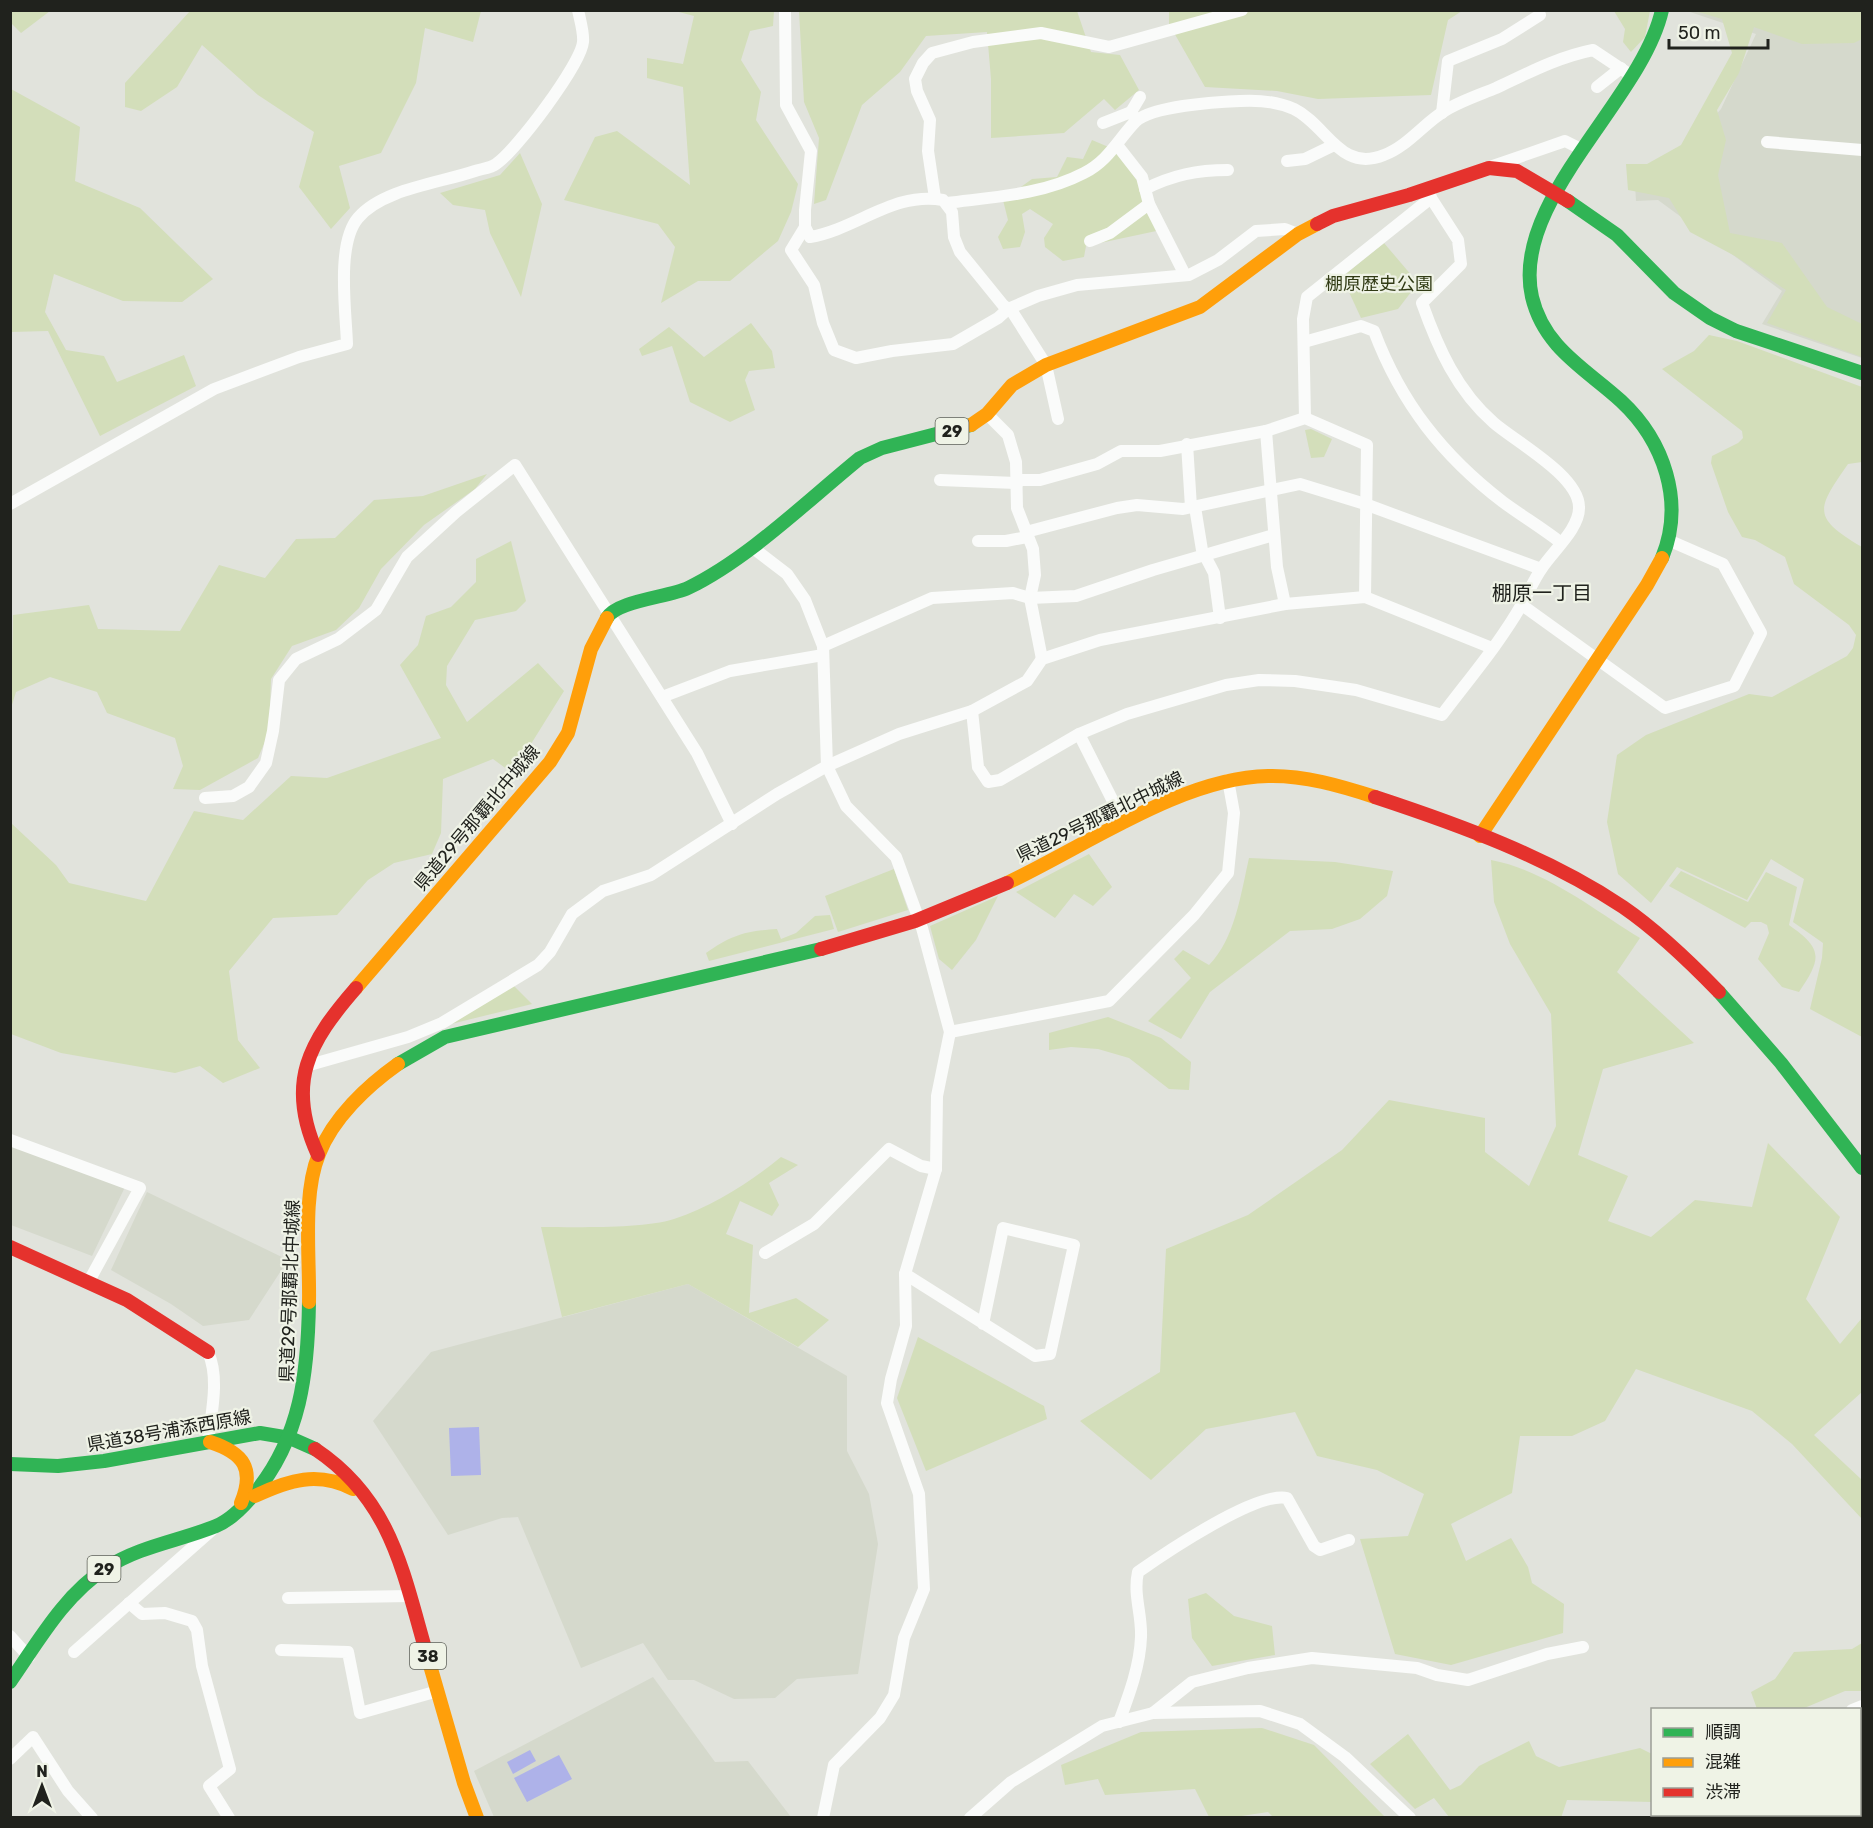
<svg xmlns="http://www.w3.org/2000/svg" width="1873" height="1828" viewBox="0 0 1873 1828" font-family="Rubik,'Noto Sans JP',sans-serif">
	<rect width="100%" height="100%" fill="#e1e3dc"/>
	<g fill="#d5d9cc">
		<path d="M1687 11H1862V358L1762 324 1782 291 1658 200 1636 201 1634 168 1677 158 1721 109 1756 34Z"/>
		<path d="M10 1144 125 1187 92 1256 11 1225Z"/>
		<path d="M147 1192 288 1260 249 1320 203 1326 171 1304 111 1270Z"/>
		<path d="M688 1284 847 1376V1451L869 1494 878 1544 858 1674 797 1679 775 1698 734 1699 694 1680H668L643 1643 581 1668 518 1517 502 1518 448 1535 373 1421 431 1352Z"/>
		<path d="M653 1677 715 1762 748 1761 791 1817H494L474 1771Z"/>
	</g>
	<g fill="#d3deba">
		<path d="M10 11 11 10 50 11 21 33 11 23Z"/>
		<path d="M190 11V10L481 11 473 42 425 28 416 83 381 153 339 166 350 208 331 229 299 187 314 132 258 95 202 45 177 87 141 111 125 107V83Z"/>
		<path d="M675 11H774L773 26 750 31 741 60 761 92 756 120 798 184 791 212 778 241 730 281H698L661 303 675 247 658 224 564 200 595 137 617 131 690 185 683 87 647 78V58L683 64 694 16Z"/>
		<path d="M799 11H1077L1091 52 1120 55 1139 90 1115 110 1104 99 1064 133 991 138V79L987 32 926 36 900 72 862 105 826 200 814 204 819 138 804 102Z"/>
		<path d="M1169 11H1462L1448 20 1431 95 1318 99 1277 91 1205 87 1169 24Z"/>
		<path d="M1614 11H1650L1645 37 1631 52 1623 42 1625 29Z"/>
		<path d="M1695 11H1862V39L1854 43 1802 44 1754 27 1739 73 1717 110 1726 140 1718 175 1730 233 1782 243 1827 307 1862 324V357L1767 323 1786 290 1735 256 1690 232 1669 198 1628 190 1626 164H1647L1681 145 1732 53 1722 19Z"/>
		<path d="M11 89 80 127 75 181 140 208 213 279 182 302 123 301 54 274 45 312 66 350 104 356 117 382 184 355 196 386 100 436 48 331 11 332Z"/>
		<path d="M1092 140 1118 151 1137 175 1161 230 1086 246 1084 257 1063 261 1045 247 1044 238 1053 224 1030 209 1022 214 1025 232 1020 247 1003 249 998 237 1008 220 1003 200 1032 179 1057 177 1067 157 1083 159Z"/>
		<path d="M520 153 542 204 521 297 490 233 485 210 453 205 440 193 500 175Z"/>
		<path d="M1384 243 1418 283 1398 309 1361 318 1342 277Z"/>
		<path d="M751 323 772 351 775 368 749 371 745 380 755 410 730 422 690 402 672 346 642 356 639 349 669 327 704 357Z"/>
		<path d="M1709 335 1737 341 1862 387V462L1848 464C1816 510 1812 517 1862 547V1037L1810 1009 1822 958 1823 943 1793 922 1804 879 1771 859 1747 900 1677 867 1651 903 1618 874 1607 822 1617 755 1646 735 1749 694 1772 697 1847 656 1853 648 1856 635 1849 625 1794 584 1785 557 1755 540 1742 537 1728 512 1711 463 1712 456 1738 443 1743 438 1742 431 1662 369 1694 351Z"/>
		<path d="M1311 429 1332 439 1324 457 1311 458 1305 430Z"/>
		<path d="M487 474 475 489 424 525 381 569 359 608 336 630 292 646 271 679 269 732 258 758 200 790 173 789 183 766 175 738 107 713 97 692 50 677 16 692 11 708 13 615 89 605 98 629 180 631 219 565 265 578 296 539 335 538 374 500 423 496Z"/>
		<path d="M511 541 526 601 516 611 475 620 447 666 446 685 467 722 538 663 564 691 521 760 508 770 493 759 443 779 441 833 432 854 394 863 368 880 337 915 273 918 229 971 238 1040 260 1068 223 1083 200 1066 175 1073 61 1053 11 1034V823L56 865 69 883 146 901 194 811 243 820 291 776 327 778 441 738 400 665 418 645 426 616 451 607 476 582V559Z"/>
		<path d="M1089 854 1112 887 1093 906 1074 894 1055 918 1016 892Z"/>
		<path d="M1249 858 1335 862 1393 871 1387 896 1360 919 1332 929 1290 931 1210 992 1181 1039 1148 1021 1191 978 1174 959 1183 950 1209 965C1235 939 1241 893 1249 858Z"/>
		<path d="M1491 860C1545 870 1593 909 1640 938L1617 972 1694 1043 1603 1069 1578 1155 1628 1176 1608 1221 1651 1237 1695 1200 1752 1207 1768 1143 1840 1217 1806 1299 1840 1344 1862 1318V1392L1814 1435 1862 1480V1519L1792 1444 1752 1411 1636 1369 1605 1421 1572 1436H1520L1512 1493 1451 1524 1466 1561 1511 1538 1528 1567 1532 1583 1564 1604 1563 1633 1451 1665 1395 1654 1360 1539 1408 1536 1424 1494 1377 1470 1317 1456 1295 1412 1206 1429 1151 1480 1080 1421 1160 1372 1166 1249 1248 1215 1342 1150 1389 1100 1485 1118V1152L1529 1186 1556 1126 1551 1014 1510 944 1494 902Z"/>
		<path d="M894 869 908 910 838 932 825 896Z"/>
		<path d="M1681 871 1748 902 1766 872 1797 887 1789 925C1823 949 1822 958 1799 992L1782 987 1758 959 1769 933 1767 925 1761 922H1751L1745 928 1669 886Z"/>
		<path d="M998 896 976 940 952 970 939 959 930 926Z"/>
		<path d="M830 915 834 929 709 961 706 953C732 935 745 931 777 929L781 939 796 933 815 916Z"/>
		<path d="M514 986 532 1004 451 1024Z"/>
		<path d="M1108 1017 1161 1038 1191 1062 1189 1090 1169 1089 1129 1058 1098 1049 1071 1047 1049 1050V1033Z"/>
		<path d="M781 1157 798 1165 769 1183 779 1205 772 1216 740 1201 726 1234 753 1245 749 1313 796 1298 829 1320 798 1347 688 1284 562 1317 541 1227C575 1227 643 1229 674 1219 713 1206 749 1183 781 1157Z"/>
		<path d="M918 1337 1044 1406 1047 1419 926 1471 897 1398Z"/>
		<path d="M1206 1593 1234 1616 1272 1626 1275 1655 1212 1666 1192 1638 1188 1599Z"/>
		<path d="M1862 1643V1691H1845L1802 1709H1757L1751 1692 1775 1679 1794 1652 1852 1649Z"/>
		<path d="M1262 1728 1314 1745 1385 1817 1274 1818 1268 1812 1235 1817H1209L1195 1789 1105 1795 1098 1779 1065 1785 1061 1765 1141 1732Z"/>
		<path d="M1408 1734 1450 1790 1461 1785 1479 1766 1529 1741 1536 1756 1559 1767 1640 1748 1652 1754V1802L1567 1800 1561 1818 1449 1817 1434 1798 1415 1809 1370 1764Z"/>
	</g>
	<g fill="#aeb2e9">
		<path d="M479 1427 481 1475 451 1476 449 1428Z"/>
		<path d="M530 1750 536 1761 513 1774 507 1762Z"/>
		<path d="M559 1755 572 1779 527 1802 514 1778Z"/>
	</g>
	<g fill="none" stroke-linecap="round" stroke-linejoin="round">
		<g stroke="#fafbfa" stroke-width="12">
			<path d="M785 10 786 105 811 151 805 210V227L810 237C857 229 894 191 943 200L952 212 954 237 960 252 1003 305 1013 313 1046 365 1058 419"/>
			<path d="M1597 87 1621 68"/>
			<path d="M1131 112 1140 97"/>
			<path d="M1442 113 1448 61 1502 39 1540 15"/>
			<path d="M1103 123 1131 112 1136 120"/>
			<path d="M1767 142 1862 150"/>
			<path d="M1117 145 1142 177 1149 204 1185 275"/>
			<path d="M1287 161 1305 159 1334 145"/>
			<path d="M1493 166 1565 141 1583 150"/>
			<path d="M1145 189C1173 175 1197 170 1228 170"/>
			<path d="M935 198 928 151 930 120 917 91 915 79 923 63 932 53 973 42 1041 33 1109 47 1242 10"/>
			<path d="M947 203C993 197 1042 195 1084 173 1108 161 1117 141 1135 122 1151 106 1217 102 1240 101 1257 100 1278 102 1294 109 1327 125 1340 173 1384 155 1408 146 1424 123 1446 110 1461 101 1479 95 1496 88 1528 73 1558 57 1593 50L1632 76"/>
			<path d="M805 227 791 250 814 285 823 323 834 350 856 358 892 351 953 344 998 318 1008 309 1038 296 1077 285 1189 275 1218 260 1256 231 1285 229 1298 234"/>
			<path d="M1090 241 1110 233 1149 204"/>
			<path d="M1304 342 1361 326 1374 331C1401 403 1443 456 1503 502 1522 516 1542 528 1560 542"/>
			<path d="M987 414 1008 435 1016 462 1017 508 1033 549 1035 575 1030 598 1042 659"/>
			<path d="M1305 418 1303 319 1307 297 1431 198"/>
			<path d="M1266 431 1277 567 1285 604"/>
			<path d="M1187 444 1191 507"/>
			<path d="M940 480 1016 483 1022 480H1040L1097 464 1121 451H1160L1266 431 1305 418 1367 445 1365 597"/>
			<path d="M10 504 214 389 299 357 347 344C346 312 336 244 358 218 382 189 440 183 475 171 481 169 491 168 496 164 516 151 581 64 583 42 584 33 580 20 578 10"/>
			<path d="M1195 507 1202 550 1214 573 1220 618"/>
			<path d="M1026 532 1117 508 1137 505 1183 509 1300 484 1365 504 1541 569"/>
			<path d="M978 541H1006L1027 537"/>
			<path d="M753 548 787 574 805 600 823 646 827 766 846 806 896 857 922 928 950 1032 937 1096 936 1169 905 1274 906 1326 891 1379 887 1403 919 1494 924 1589 904 1638 894 1695 880 1718 834 1765 823 1818"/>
			<path d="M1522 605 1665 708 1734 686 1761 633 1723 564 1668 540"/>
			<path d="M823 646 932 598 1013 593 1030 598 1076 596 1153 570 1274 535"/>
			<path d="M662 697 730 671 823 655"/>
			<path d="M972 711 978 767 988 782 1000 780 1079 734 1127 714 1226 685 1259 680 1295 681 1356 690 1442 715C1469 679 1500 643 1522 604 1529 592 1534 579 1542 568 1553 551 1580 528 1579 507 1579 476 1516 442 1494 423 1457 391 1438 348 1422 303L1461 264 1458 240 1431 198 1429 189"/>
			<path d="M1079 734 1124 823"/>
			<path d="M205 798 233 796 249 787 266 763 273 731 279 680 296 659 338 639 376 610 407 557 456 512 515 465 697 753 732 824"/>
			<path d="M950 1032 1109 1001 1194 915 1228 873 1234 813 1228 780"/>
			<path d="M306 1066 408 1037 442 1023 538 965 550 952 572 914 603 891 651 875 777 794 827 766 899 734 972 711 1027 681 1042 659 1100 640 1285 604 1365 597 1492 648"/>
			<path d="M10 1140 140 1188 89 1281"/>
			<path d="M765 1253 814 1224 889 1149 921 1166 936 1169"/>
			<path d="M905 1274 1035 1356 1050 1354 1074 1245 1003 1228 983 1324"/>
			<path d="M208 1352C220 1378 211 1414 208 1442"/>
			<path d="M288 1598 410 1596"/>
			<path d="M129 1603 142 1614 165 1613 192 1621 197 1630 202 1666 230 1769 209 1786 229 1818"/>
			<path d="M10 1636 29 1657"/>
			<path d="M281 1650 348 1652 360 1713 438 1691"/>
			<path d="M74 1652 212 1530"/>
			<path d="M1852 1710 1862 1706"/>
			<path d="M1153 1713 1192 1682 1248 1668 1312 1658 1417 1668 1437 1675 1468 1680 1547 1654 1583 1647"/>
			<path d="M1119 1722C1129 1695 1140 1666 1141 1637 1142 1614 1133 1595 1138 1572 1165 1553 1257 1491 1287 1498L1314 1546 1320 1550 1349 1540"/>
			<path d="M10 1759 33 1737 68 1791 92 1818"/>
			<path d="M970 1818 1011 1782 1102 1726 1153 1713 1260 1711 1300 1724 1345 1757 1410 1818"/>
			<path d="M1733 1818 1736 1814"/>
		</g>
		<g stroke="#30b455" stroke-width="14">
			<path d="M1568 201 1617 235 1674 293 1710 318 1736 331 1862 373"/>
			<path d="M1662 558C1685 502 1664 441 1621 401 1586 369 1544 348 1532 297 1510 201 1642 100 1662 10"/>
			<path d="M607 618C616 601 669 597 688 588 748 559 807 501 860 458L882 448 971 425"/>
			<path d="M1719 992 1781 1063 1862 1168"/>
			<path d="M398 1064 445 1037 821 949"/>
			<path d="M10 1464 58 1466 104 1461 260 1433 290 1438 315 1449"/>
			<path d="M10 1682C38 1642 64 1595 106 1568 140 1546 179 1541 216 1526 231 1520 244 1506 254 1494 301 1438 308 1372 309 1302"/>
		</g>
		<g stroke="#ff9f0a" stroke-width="14">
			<path d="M971 425 987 414 1012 385 1046 365 1200 307 1298 234 1317 224"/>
			<path d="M1480 836 1647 585 1662 558"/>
			<path d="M1007 883C1084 847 1183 777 1268 776 1304 775 1341 786 1375 797"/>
			<path d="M356 988 550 762 568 733 591 649 607 618"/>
			<path d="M309 1302C310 1258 302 1195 319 1154 333 1118 367 1086 398 1064"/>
			<path d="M210 1442C244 1453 255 1469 241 1503"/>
			<path d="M255 1496C289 1480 318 1471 353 1489"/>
			<path d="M425 1648 464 1783 477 1818"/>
		</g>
		<g stroke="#e5322d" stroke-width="14">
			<path d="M1317 224 1333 216 1409 195 1489 168 1517 171 1568 201"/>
			<path d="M1375 797C1460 825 1548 857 1623 907 1658 931 1689 961 1719 992"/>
			<path d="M821 949 915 921 1007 883"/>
			<path d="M318 1155C285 1083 309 1042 356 988"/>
			<path d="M10 1247 127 1300 208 1352"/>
			<path d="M315 1449C390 1499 402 1568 425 1648"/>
		</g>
	</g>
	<g text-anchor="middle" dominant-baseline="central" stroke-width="4.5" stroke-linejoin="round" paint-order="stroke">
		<g fill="#eff3e6" stroke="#5e6159" stroke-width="1.5">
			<rect x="935.5" y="418" width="33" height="26" rx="4.5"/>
			<rect x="87.5" y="1556" width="33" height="26" rx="4.5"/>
			<rect x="410" y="1643" width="36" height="26" rx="4.5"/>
		</g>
		<g font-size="16" font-weight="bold" fill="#20221d">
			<text x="952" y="431">29</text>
			<text x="104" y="1569">29</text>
			<text x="428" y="1656">38</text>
		</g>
		<g font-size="18" fill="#313b15" stroke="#eff3e6">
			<text x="1379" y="284">棚原歴史公園</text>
		</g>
		<g font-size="18" fill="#20221d" stroke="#eff3e6">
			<text transform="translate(1100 817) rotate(-26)">県道29号那覇北中城線</text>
			<text transform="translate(477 818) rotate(-50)">県道29号那覇北中城線</text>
			<text transform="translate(290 1291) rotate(-88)">県道29号那覇北中城線</text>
			<text transform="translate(169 1431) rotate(-10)">県道38号浦添西原線</text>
		</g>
		<g font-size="20" fill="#20221d" stroke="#eff3e6">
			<text x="1542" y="593">棚原一丁目</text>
		</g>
	</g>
	<rect width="1873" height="1828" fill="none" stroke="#20221d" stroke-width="24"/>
	<rect x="1651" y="1708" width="210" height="108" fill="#eff3e6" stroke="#9c9f96" stroke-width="1.5"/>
	<rect x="1663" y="1728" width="30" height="9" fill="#30b455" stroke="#9c9f96" stroke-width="1.5"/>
	<text x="1705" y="1738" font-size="18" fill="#20221d">順調</text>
	<rect x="1663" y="1758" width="30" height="9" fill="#ff9f0a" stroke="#9c9f96" stroke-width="1.5"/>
	<text x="1705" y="1768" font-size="18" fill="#20221d">混雑</text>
	<rect x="1663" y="1788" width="30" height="9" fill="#e5322d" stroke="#9c9f96" stroke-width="1.5"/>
	<text x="1705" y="1798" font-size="18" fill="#20221d">渋滞</text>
	<g transform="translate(42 1786)" stroke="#eff3e6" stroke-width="4.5" paint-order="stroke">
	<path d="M0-4.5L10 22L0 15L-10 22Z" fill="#20221d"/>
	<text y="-9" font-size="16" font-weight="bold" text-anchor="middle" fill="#20221d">N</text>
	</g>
	<path d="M1669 39v9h99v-9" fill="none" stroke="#20221d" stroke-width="3"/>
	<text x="1678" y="39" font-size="18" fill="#20221d" stroke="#eff3e6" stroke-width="4.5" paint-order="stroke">50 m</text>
</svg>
